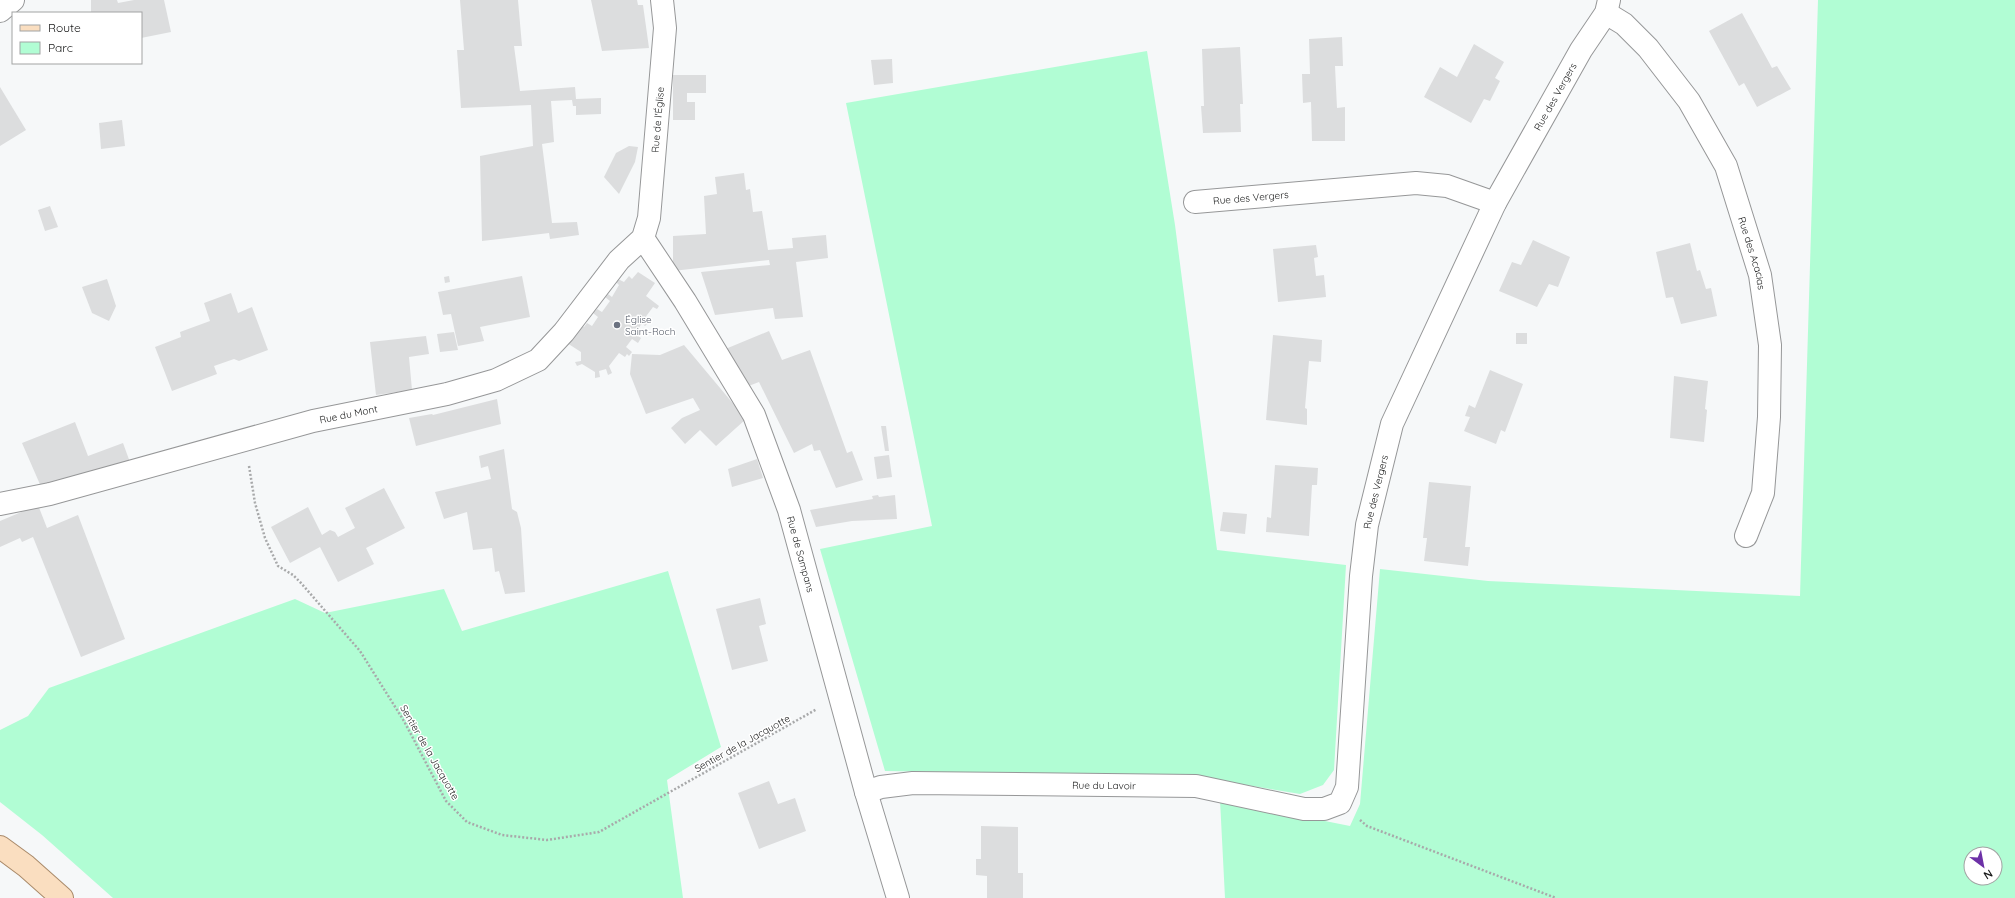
<svg xmlns="http://www.w3.org/2000/svg" width="2015" height="898" font-family="Quicksand,sans-serif">
<style>
.green{fill:#b1fdd4;fill-rule:evenodd}
.building{fill:#dcddde}
.lines{fill:none;stroke-linecap:round;stroke-linejoin:round}
.minor-casing{stroke:#969798;stroke-width:24}
.primary-casing{stroke:#a98a6a;stroke-width:24}
.path{stroke:#a8a9aa;stroke-width:2.5;stroke-dasharray:2 2;stroke-linecap:butt}
.minor{stroke:#fff;stroke-width:22}
.primary{stroke:#fadec0;stroke-width:22}
.worship-dot{fill:#6b7280;stroke:#fff;stroke-width:1.5}
.labels{text-anchor:middle;stroke-width:3;stroke-linejoin:round;paint-order:stroke}
.street-label{font-size:10px;fill:#171818;stroke:#fff}
.worship-label{font-size:10px;fill:#5b616d;stroke:#fff;text-anchor:start}
</style>
<rect width="100%" height="100%" fill="#f6f8f9"/>
<g class="green">
<path d="M1818,0H2015V898H1225L1220,800L1350,826L1360,804L1380,569L1488,581L1800,596ZM1971,854H1995V878H1971Z"/>
<path d="M1147,51L1175,225L1217,550L1346,565L1334,770L1323,785L1300,794L1222,781L1063,774L885,771L820,549L932,526L846,103Z"/>
<path d="M668,571L721,747L667,780L683,898H113L42,835L0,802V730L28,716L49,688L295,599L325,613L444,589L462,631Z"/>
</g>
<g class="building">
<path d="M91,0H117L118,3L134,0H164L171,32L141,38V13H91Z"/>
<path d="M460,0H518L522,46H514L520,91L575,87L576,99L601,98V114L576,115V106H573L572,100L551,101L554,142L542,144L552,223L577,222L579,235L550,239L549,233L482,241L480,156L533,146L531,105L461,108L457,50H464Z"/>
<path d="M591,0H637L638,5H643L649,48L602,51Z"/>
<path d="M1742,13L1772,68L1777,66L1791,89L1757,107L1744,83L1739,86L1709,31Z"/>
<path d="M1342,37L1343,66H1335L1337,108L1345,107V141H1312L1311,102L1303,103L1302,74H1310L1309,39Z"/>
<path d="M1474,44L1504,62L1495,78L1500,81L1490,101L1484,99L1471,123L1424,97L1440,67L1457,77Z"/>
<path d="M1240,47L1243,104H1240L1241,132L1203,133L1201,106H1204L1202,49Z"/>
<path d="M892,59L893,83L874,85L871,60Z"/>
<path d="M673,75H706V93H687V102H695V120H673Z"/>
<path d="M0,87L26,130L0,146Z"/>
<path d="M122,120L125,146L101,149L99,123Z"/>
<path d="M629,146L638,147L635,162L619,194L604,177L616,153Z"/>
<path d="M744,173L746,190L750,189L753,212L762,211L768,250L793,248L792,238L826,235L828,258L796,262L803,317L775,319L773,308L715,315L701,272L770,265L769,260L673,271V236L706,234L704,196L717,194L715,177Z"/>
<path d="M50,206L58,227L45,231L38,210Z"/>
<path d="M1533,240L1570,257L1558,287L1549,284L1537,307L1499,291L1512,262L1521,265Z"/>
<path d="M1690,243L1697,271L1700,270L1706,289L1711,288L1717,316L1681,324L1673,297L1666,298L1656,252Z"/>
<path d="M1316,245L1318,257L1314,258L1316,276L1324,275L1326,297L1278,302L1273,249Z"/>
<path d="M638,272L655,283L646,296L659,306L657,309L653,307L644,319L648,323L645,326L642,323L635,334L641,338L638,343L632,339L626,347L632,352L629,356L627,354L625,357L619,353L609,366L612,373L608,375L606,369L599,371L600,377L595,378V372L582,364L577,366L575,362L581,361V352L567,343L581,325L584,327L587,323L592,326L598,317L593,313L597,309L602,312L610,301L605,297L608,294L612,297L619,285L616,282L618,279L624,282L629,276L632,279Z"/>
<path d="M449,276L450,282L445,283L444,277Z"/>
<path d="M522,276L530,317L480,327L484,341L458,346L451,314L443,315L438,292Z"/>
<path d="M107,279L116,306L109,321L92,313L82,287Z"/>
<path d="M231,293L238,313L252,307L268,350L239,361L234,359L214,366L217,374L172,391L155,347L181,337L180,332L210,321L204,303Z"/>
<path d="M769,331L782,360L810,350L847,453L852,451L863,480L836,488L820,450L814,451L812,444L794,453L759,382L746,387L723,350Z"/>
<path d="M454,332L458,350L440,352L437,334Z"/>
<rect x="1516" y="333" width="11" height="11"/>
<path d="M1273,335L1322,340L1321,362L1309,361L1305,408L1307,409V425L1266,420Z"/>
<path d="M426,336L429,354L409,357L412,390L376,395L370,342Z"/>
<path d="M684,345L746,419L716,446L700,430L685,444L671,428L682,418L700,410L693,398L646,414L630,374L632,354L660,355Z"/>
<path d="M1490,370L1523,384L1505,432L1501,430L1496,444L1464,431L1470,417L1465,416L1469,405L1475,408Z"/>
<path d="M1674,376L1708,381L1705,409L1707,410L1704,442L1670,438Z"/>
<path d="M497,399L501,424L416,446L409,418L432,414L433,415Z"/>
<path d="M75,422L88,456L123,443L131,465L42,489L22,443Z"/>
<path d="M881,426H886L889,451H885Z"/>
<path d="M504,449L512,509L517,512L521,528L525,592L505,594L499,571L495,572L492,548L473,550L467,512L444,519L435,492L491,479L488,466L481,468L479,456Z"/>
<path d="M889,455L892,477L877,479L874,457Z"/>
<path d="M757,459L763,478L732,487L728,469Z"/>
<path d="M1275,465L1318,468L1317,485H1312L1309,536L1266,532L1267,517L1271,518Z"/>
<path d="M1429,482L1471,486L1465,547H1470L1468,566L1424,561L1427,538H1423Z"/>
<path d="M384,488L405,528L366,548L374,564L338,582L320,547L290,563L271,527L308,507L322,535L330,530L335,532L338,537L355,528L345,508Z"/>
<path d="M878,495L879,497L895,495L897,519L852,521L816,527L810,510L873,499L872,496Z"/>
<path d="M38,505L47,528L78,515L125,639L81,657L33,537L22,542L20,538L0,547V521Z"/>
<path d="M1223,512L1247,514L1245,534L1220,531Z"/>
<path d="M760,598L766,624L759,626L768,661L732,670L716,609Z"/>
<path d="M769,781L778,804L795,798L806,831L759,849L738,793Z"/>
<path d="M981,826L1018,827V873H1023V898H987V876L976,875V859H981Z"/>
</g>
<g class="lines">
<g class="minor-casing">
<g id="minor">
<path d="M0,11L13,0"/>
<path id="s1" d="M1606,13L1624,24L1648,48L1689,101L1726,166L1760,275L1770,345L1769,417L1763,493L1746,536"/>
<path id="s2" d="M1195,202L1416,183L1447,186L1495,203"/>
<path id="s3" d="M643,238L685,301L754,415L789,510L866,792L898,898"/>
<path id="s4" d="M0,504L50,494L313,421L447,394L496,380L538,360L564,332L619,260L643,238L649,218L665,28L662,0"/>
<path id="s5" d="M866,792L881,787L913,783L1196,786L1304,809H1324L1340,803L1347,787L1361,576L1367,525L1392,424L1495,203L1581,50L1606,13L1609,0"/>
</g>
</g>
<g class="primary-casing">
<path id="primary" d="M0,847L26,866L62,898"/>
</g>
<g class="path">
<path d="M249,466L255,503L265,538L278,566L293,575L301,583L360,651L404,721L446,801L467,822L502,835L547,840L599,832L817,709"/>
<path d="M1360,820L1367,826L1556,898"/>
</g>
<use href="#minor" class="minor"/>
<use href="#primary" class="primary"/>
</g>
<circle class="worship-dot" cx="617" cy="325" r="4"/>
<g class="labels">
<g class="street-label">
<text dy="4" stroke="none"><textPath href="#s5" startOffset="1229">Rue des Vergers</textPath></text>
<text dy="4" stroke="none"><textPath href="#s4" startOffset="839">Rue de l'Église</textPath></text>
<text dy="4" stroke="none"><textPath href="#s2" startOffset="56">Rue des Vergers</textPath></text>
<text dy="4" stroke="none"><textPath href="#s1" startOffset="288">Rue des Acacias</textPath></text>
<text dy="4" stroke="none"><textPath href="#s4" startOffset="360">Rue du Mont</textPath></text>
<text dy="4" stroke="none"><textPath href="#s5" startOffset="793">Rue des Vergers</textPath></text>
<text dy="4" stroke="none"><textPath href="#s3" startOffset="356">Rue de Sampans</textPath></text>
<text transform="translate(742 743) rotate(-29)" y="4">Sentier de la Jacquotte</text>
<text transform="translate(430 752) rotate(60)" y="4">Sentier de la Jacquotte</text>
<text dy="4" stroke="none"><textPath href="#s5" startOffset="239">Rue du Lavoir</textPath></text>
</g>
<g class="worship-label">
<text x="625" y="323">Église<tspan x="625" dy="12">Saint-Roch</tspan></text>
</g>
</g>
<rect x="12" y="12" width="130" height="52" fill="#ffffff" stroke="#a2a3a3"/>
<rect x="20" y="25" width="20" height="6" fill="#fadec0" stroke="#a2a3a3"/>
<text x="48" y="32" font-size="12" fill="#171818">Route</text>
<rect x="20" y="42" width="20" height="12" fill="#b1fdd4" stroke="#a2a3a3"/>
<text x="48" y="52" font-size="12" fill="#171818">Parc</text>
<g transform="translate(1983 866) rotate(148)"><circle r="19" fill="#ffffff" stroke="#a2a3a3"/>
<path d="M0-3L7 15L0 10L-7 15Z" fill="#6d31a7"/>
<text y="-6" font-size="11" font-weight="bold" text-anchor="middle" fill="#171818">N</text>
</g>
</svg>
